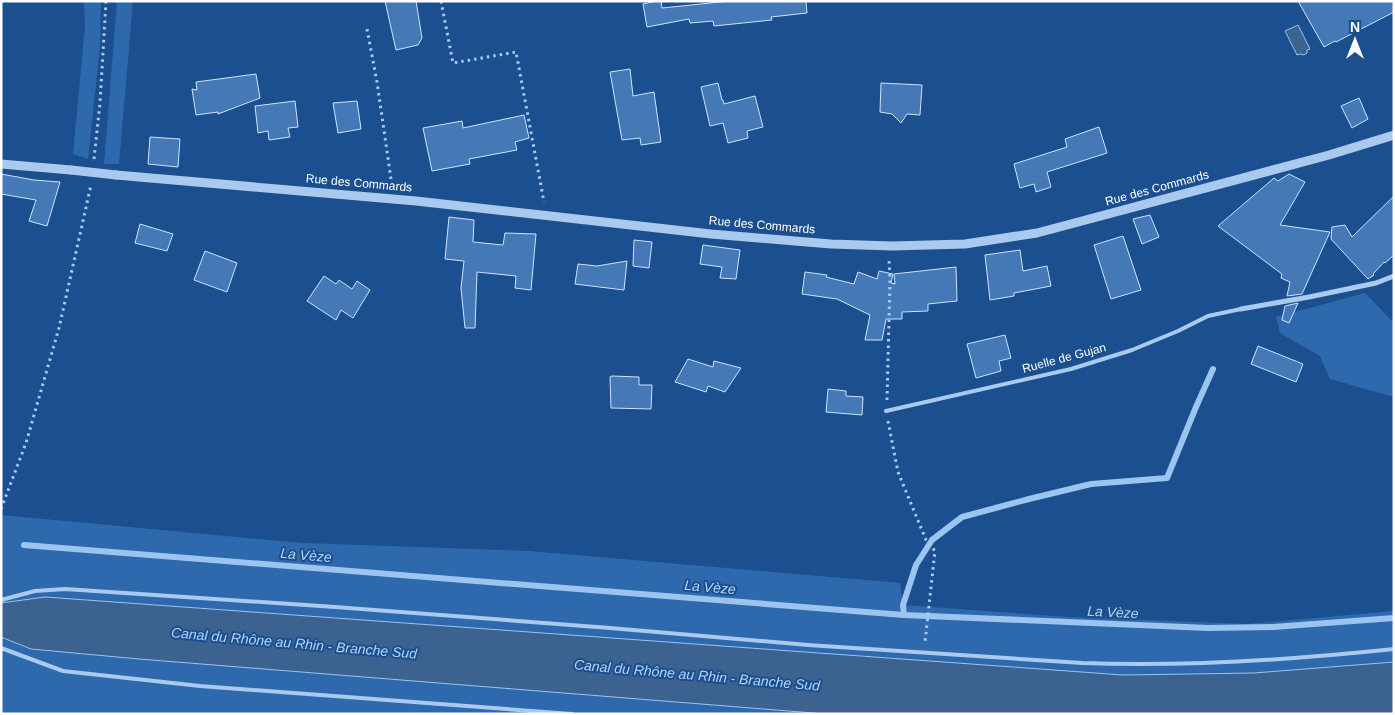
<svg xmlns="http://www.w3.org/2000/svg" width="1395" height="715" font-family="Arial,sans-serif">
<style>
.green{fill:#2e69ad}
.water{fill:#3c6290;stroke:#9cc4f0}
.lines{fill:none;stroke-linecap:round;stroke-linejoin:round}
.stream{stroke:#9cc4f0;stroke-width:6}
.building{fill:#4478b7;stroke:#cfe3fa}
.path{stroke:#a9c9ee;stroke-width:3;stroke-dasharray:2.5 4;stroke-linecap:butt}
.service{stroke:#a9c9ee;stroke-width:4}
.minor{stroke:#a9c9ee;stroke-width:5}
.tertiary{stroke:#a9c9ee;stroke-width:9}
.tertiary-bridge{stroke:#a9c9ee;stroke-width:9}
.labels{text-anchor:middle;stroke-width:4;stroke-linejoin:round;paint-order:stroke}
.street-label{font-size:12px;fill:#fff;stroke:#1b4f8f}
.water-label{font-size:14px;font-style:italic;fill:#b5d3f5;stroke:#1b4f8f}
</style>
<rect width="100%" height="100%" fill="#1b4f8f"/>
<g class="green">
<path d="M84,1H101L100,46L88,159L73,154L85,26Z"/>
<path d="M117,1H133L119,164H104Z"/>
<path d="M1365,293L1394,323V397L1330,379L1320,356L1280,333L1276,317Z"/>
<path d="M1,515L303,543L529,551L900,583L903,605L1069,617L1247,624L1394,611V662L1254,673L1123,675L45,597L1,603Z"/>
<path d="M1,637L31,649L139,659L826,714H1Z"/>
</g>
<g class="water">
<path d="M1298,25L1310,49L1307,50V53L1304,55L1300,54L1297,55L1285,31Z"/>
<path d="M45,597L1123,675L1254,673L1394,662V714H826L139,659L31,649L1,637V603Z"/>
</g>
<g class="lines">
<g class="stream">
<path d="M24,545L904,615L1208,628L1273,627L1394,618"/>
<path d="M904,615L903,605L916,565L932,540L962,517L1029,499L1091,484L1167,478L1196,407L1213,369"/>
</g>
</g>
<g class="building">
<path d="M385,1H416L422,38L418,45L396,50Z"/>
<path d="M656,1H661L662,8L730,1H806L807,13L771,17L772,20L714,26L713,21L690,23L689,19L647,27L643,4Z"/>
<path d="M1298,1H1394V12L1336,42L1335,41L1324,47Z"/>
<path d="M630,69L633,96L654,92L661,142L641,145L640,138L622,140L610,72Z"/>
<path d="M256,74L260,98L218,114V112L196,115L192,89L197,90L196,82Z"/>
<path d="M718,83L722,100H723L724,104L755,96L763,127L747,131L748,138L728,143L723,123L710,126L701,87Z"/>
<path d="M881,83L922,85L920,115L907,114L901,123L892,114L880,112Z"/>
<path d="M1359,98L1368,119L1352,128L1341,106Z"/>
<path d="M295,101L298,127L288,128L290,137L269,140L268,131L258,133L255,106Z"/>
<path d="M357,101L361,129L338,133L333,103Z"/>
<path d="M524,115L529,138L515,142L517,150L469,159L470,164L432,171L423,128L462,121L463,128Z"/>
<path d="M1099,127L1107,153L1047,172L1051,187L1036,192L1034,184L1020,188L1014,164L1067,147L1065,139Z"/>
<path d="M150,137L180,139L178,167L148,164Z"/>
<path d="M1,174L34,180L60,182L47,226L29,221L36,200L1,194Z"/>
<path d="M1289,174L1305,182L1280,225L1330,232L1302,294L1287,296L1290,282L1281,278L1282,274L1218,226L1274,178L1278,181Z"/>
<path d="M1394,196V255L1385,263L1384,262L1373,274L1374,275L1368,279L1331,239L1332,227L1345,225L1352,237Z"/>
<path d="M1150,215L1159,237L1142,244L1133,219Z"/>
<path d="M449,217L474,220L473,242L503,245L505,233L536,234L531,290L515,288L516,276L477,272L475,328H465L461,288L464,261L445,259Z"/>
<path d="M140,224L173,234L167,251L135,243Z"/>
<path d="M1123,236L1141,290L1111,299L1094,245Z"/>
<path d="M634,240L652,242L649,268L633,266Z"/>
<path d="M703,245L740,250L736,279L720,278L722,267L700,264Z"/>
<path d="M1020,250L1023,271L1047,266L1051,286L1014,293V296L990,300L985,255Z"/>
<path d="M205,251L237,263L227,292L194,280Z"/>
<path d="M627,261L624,290L575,284L578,264L597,266Z"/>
<path d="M956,267L957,301L928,304V311L902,312V319H886L882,340H865L870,315L837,299L802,294L805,272L827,275L826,277L854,284L858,272L877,279L879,271L893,274L891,283L895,284L894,274Z"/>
<path d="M324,276L336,284L339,280L352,289L357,281L370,290L353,318L341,310L336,320L307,301Z"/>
<path d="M1298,303L1289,323L1282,320L1285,306Z"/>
<path d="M1005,335L1011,358L999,361L1001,371L976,378L967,344Z"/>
<path d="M1258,346L1303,364L1296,382L1251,364Z"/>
<path d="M688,359L713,367L714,361L741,368L725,392L708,386L706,392L675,382Z"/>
<path d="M612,376L639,377V385H652L651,409L611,408L610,377Z"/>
<path d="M828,389L846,391V396L863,397L862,415L826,412Z"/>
</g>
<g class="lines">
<g class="path">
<path d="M441,1L453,63L516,52L544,202"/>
<path d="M367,29L377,82L392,186"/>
<path d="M94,159L100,103L106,1"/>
<path d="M887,400L890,280L889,259"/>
<path d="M888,421L898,472L926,540L935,551L925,642"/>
<path d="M1,509L26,443L59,328L91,185"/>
</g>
<g class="service">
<path d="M886,411L1071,369L1132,350L1178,331L1208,316L1241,309"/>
<path d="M1,600L35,591L65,589L335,607L610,628L808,645L1082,663C1186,667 1290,660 1394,649"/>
<path d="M1,648L63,671L200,686L572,714"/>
</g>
<path class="minor" d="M1241,309L1309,297L1376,283L1394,276"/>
<g class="tertiary">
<path d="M1,164L71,170"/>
<path d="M116,175L416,201L711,234L831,244L892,246L965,244L1037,233L1329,155L1394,135"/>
</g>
<path class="tertiary-bridge" d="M71,170L116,175"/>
</g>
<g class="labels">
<g class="street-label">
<text transform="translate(359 183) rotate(5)" y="4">Rue des Commards</text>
<text transform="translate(1157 188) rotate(-15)" y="4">Rue des Commards</text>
<text transform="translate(762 225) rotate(5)" y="4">Rue des Commards</text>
<text transform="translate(1064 358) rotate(-15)" y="4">Ruelle de Gujan</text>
</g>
<g class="water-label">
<text transform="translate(306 555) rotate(5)" y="5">La Vèze</text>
<text transform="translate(710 587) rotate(5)" y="5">La Vèze</text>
<text transform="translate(1113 612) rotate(3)" y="5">La Vèze</text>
<text transform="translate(294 643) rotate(5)" y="5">Canal du Rhône au Rhin - Branche Sud</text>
<text transform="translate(697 675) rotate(5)" y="5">Canal du Rhône au Rhin - Branche Sud</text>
</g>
</g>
<rect width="1395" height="715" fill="none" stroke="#ffffff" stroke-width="5"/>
<g transform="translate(1355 40)" stroke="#1b4f8f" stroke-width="4" paint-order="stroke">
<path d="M0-4L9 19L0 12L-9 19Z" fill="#ffffff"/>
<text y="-8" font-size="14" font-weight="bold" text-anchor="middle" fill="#ffffff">N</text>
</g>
</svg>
